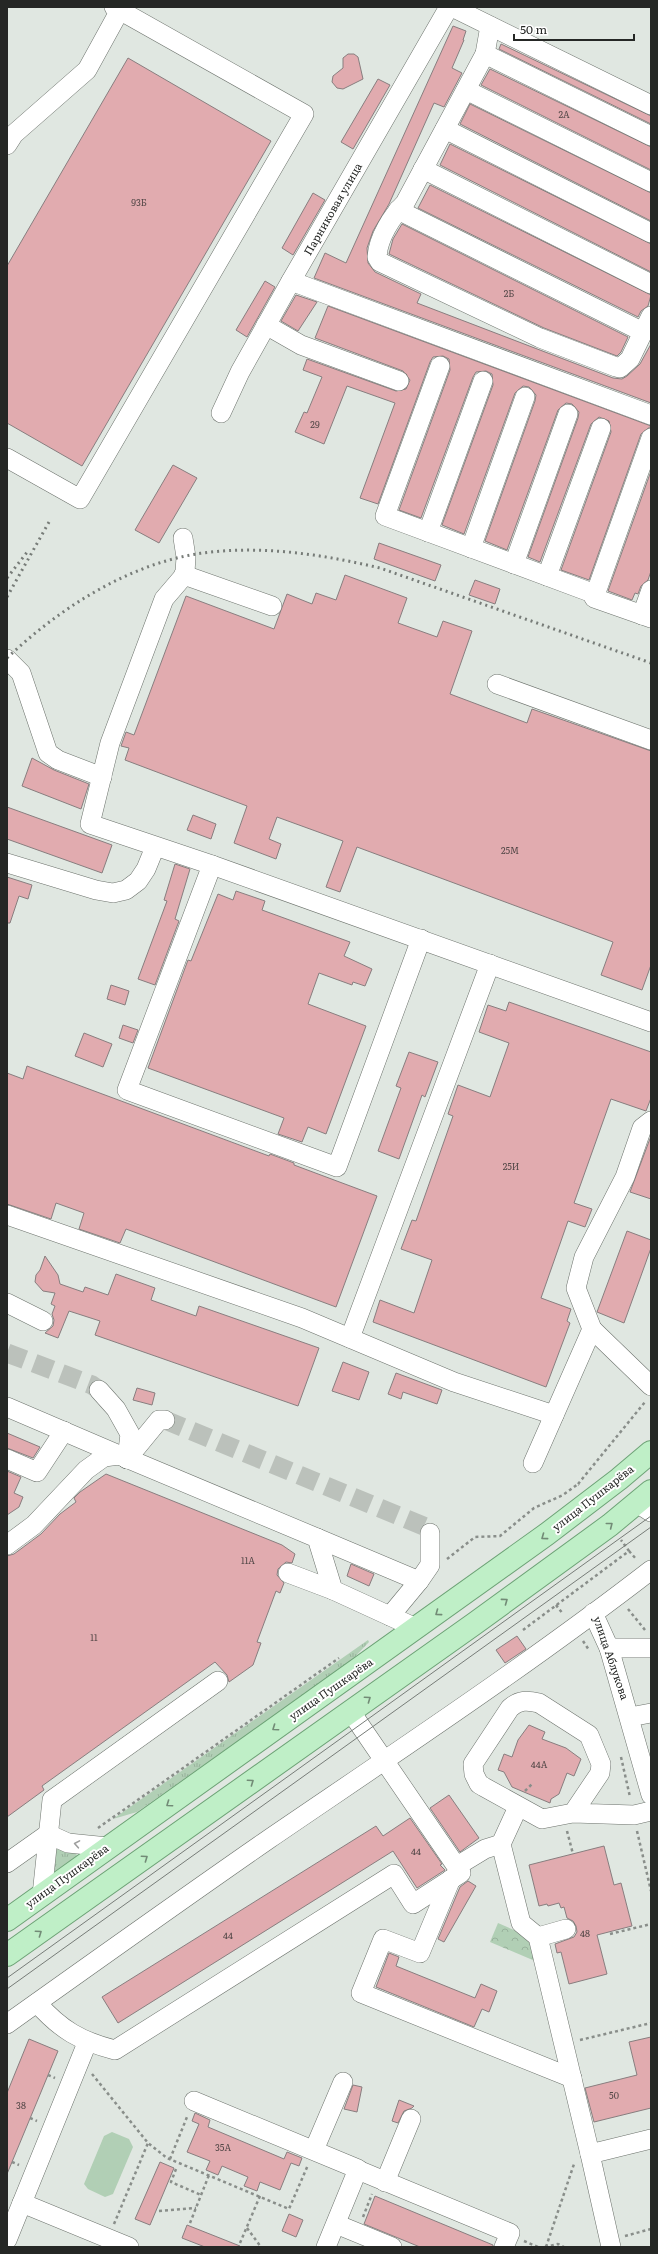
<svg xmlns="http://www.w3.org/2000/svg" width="658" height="2254" font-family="Literata,serif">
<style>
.grass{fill:url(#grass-tufts)}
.park{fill:url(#park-crowns)}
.garden{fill:#b1cfb5}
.building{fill:#e1abaf;stroke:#887e7f}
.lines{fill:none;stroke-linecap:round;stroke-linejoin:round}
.minor-tunnel{stroke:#bbc1bb;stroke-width:19;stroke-dasharray:19 10;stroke-linecap:butt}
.minor-casing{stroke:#6d736d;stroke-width:20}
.major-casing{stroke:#6da276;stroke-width:24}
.path{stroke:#898e8a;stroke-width:2.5;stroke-dasharray:3 3;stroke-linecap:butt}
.minor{stroke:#fff;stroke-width:19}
.major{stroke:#bfefc7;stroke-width:22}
.tram{stroke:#777c78;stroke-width:1}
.rail{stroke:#777c78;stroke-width:3;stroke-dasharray:2 4;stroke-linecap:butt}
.oneway{stroke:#728b76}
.oneway2{stroke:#9d9e9d}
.labels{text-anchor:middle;stroke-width:4;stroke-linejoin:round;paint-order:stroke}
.number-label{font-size:9px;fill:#544848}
.street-label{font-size:11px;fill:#252725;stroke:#fff}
</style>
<defs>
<pattern id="grass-tufts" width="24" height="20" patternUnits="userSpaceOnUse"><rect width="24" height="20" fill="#b1cfb5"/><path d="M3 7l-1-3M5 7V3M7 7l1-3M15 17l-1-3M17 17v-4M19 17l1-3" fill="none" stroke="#98b29c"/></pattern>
<pattern id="park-crowns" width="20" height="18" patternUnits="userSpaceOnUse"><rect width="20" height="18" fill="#b1cfb5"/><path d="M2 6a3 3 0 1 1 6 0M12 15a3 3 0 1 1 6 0" fill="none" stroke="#98b29c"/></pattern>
</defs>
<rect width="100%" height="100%" fill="#e0e7e1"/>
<g class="grass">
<path d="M368,1640L369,1642L349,1663L137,1812L113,1819Z"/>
<path d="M56,1848H74L77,1856L55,1871L54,1868Z"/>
</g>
<path class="park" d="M498,1923L530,1937L535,1961L490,1942Z"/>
<path class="garden" d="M112,2132L129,2139L133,2147L113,2194L105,2197L88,2189L84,2184L104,2136Z"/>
<g class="building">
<path d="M453,26L466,31L463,40H464L452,68L462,73L444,107L434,103L389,204L373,231L367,248L368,263L375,272L421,294L417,303L613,378L622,379L627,376L640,364L651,344V403L314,278L325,253L346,263Z"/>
<path d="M501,44L651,116V124L499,49Z"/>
<path d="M348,54H354L358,57L363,79L343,89L337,88L332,82L333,76L343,68V58Z"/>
<path d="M128,58L271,141L82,466L7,423V266Z"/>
<path d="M490,69L651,147V170L481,85Z"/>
<path d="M378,79L390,85L353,149L341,142Z"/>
<path d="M470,104L651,193V221L460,124Z"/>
<path d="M450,144L651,244V272L440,165Z"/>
<path d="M430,185L651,295L648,306L641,311L638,317L418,208Z"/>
<path d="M313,193L325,200L293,255L282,248Z"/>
<path d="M402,224L628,337L621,352L617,356L544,328L389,254L393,239Z"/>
<path d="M265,281L275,287L247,337L236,330Z"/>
<path d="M296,295L317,302L298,331L281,321Z"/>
<path d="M328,306L651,426L641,434L589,580L561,570L611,432L609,421L599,417L591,424L540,562L528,557L578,418L579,412L572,404L566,403L558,410L507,550L485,541L535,401L536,395L529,387L523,386L515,393L464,534L442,525L493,385L492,374L486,371L476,372L473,377L421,518L399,510L450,370L449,359L443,356L433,357L430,362L378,504L360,498L395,403L347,386L324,444L295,432L304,412L307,413L322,377L303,370L307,359L396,391L406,389L410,380L403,371L315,338Z"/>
<path d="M173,465L197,478L159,543L135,530Z"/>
<path d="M651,471V571L648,580L641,586L638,594L635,593L632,600L608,591Z"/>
<path d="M379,543L441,565L435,581L374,559Z"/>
<path d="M345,575L407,598L398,623L437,637L443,621L472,631L450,694L527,723L532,709L651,751V965L642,990L601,975L613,942L357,847L340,892L326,887L343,841L277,817L269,839L281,844L276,859L234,843L247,806L125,760L129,748L121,746L126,732L134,735L186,596L274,629L287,594L312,604L316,593L336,600Z"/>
<path d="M475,580L500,589L495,604L469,595Z"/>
<path d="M32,758L54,770L89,784L81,809L22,786Z"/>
<path d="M7,807L112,845L102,873L7,839Z"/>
<path d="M193,815L216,824L211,839L187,830Z"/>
<path d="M175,864L190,869L175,919L179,921L155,985L138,979L167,901L164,900Z"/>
<path d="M7,877L32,885L28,899L19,896L10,923H7Z"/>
<path d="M236,891L265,901L262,910L350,942L344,956L372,969L365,986L353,982L352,985L319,973L308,1004L366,1026L326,1134L308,1127L302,1142L278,1134L284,1118L148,1068L188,960L191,961L218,894L233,900Z"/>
<path d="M111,985L129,991L125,1005L107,999Z"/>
<path d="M509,1002L651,1052V1098L646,1111L611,1099L574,1203L592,1209L585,1227L568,1221L541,1298L571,1309L567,1321L570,1323L546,1387L373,1322L380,1300L414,1313L432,1260L401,1249L412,1220L416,1221L453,1116L448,1114L458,1085L490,1097L509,1043L479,1032L488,1005L506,1011Z"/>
<path d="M123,1025L138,1030L133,1043L119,1038Z"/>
<path d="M84,1033L112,1044L103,1067L75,1056Z"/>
<path d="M409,1052L438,1062L425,1097L422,1095L399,1159L378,1151L401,1088L396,1086Z"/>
<path d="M27,1066L269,1156L270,1154L294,1163V1165L377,1196L336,1307L126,1229L120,1243L79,1229L84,1213L56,1203L51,1219L7,1204V1073L23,1079Z"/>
<path d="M651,1136V1199L630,1192Z"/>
<path d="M627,1231L651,1240V1248L624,1323L597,1312Z"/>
<path d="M45,1256L58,1275L60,1284L83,1292L85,1287L108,1295L116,1274L155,1288L151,1300L196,1316L199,1306L319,1348L298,1406L95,1335L100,1321L69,1311L58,1338L45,1333L53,1326L54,1320L52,1314L55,1306L51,1304L55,1293L43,1291L35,1282L36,1275L40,1270Z"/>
<path d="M343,1362L369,1372L359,1400L332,1391Z"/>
<path d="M396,1373L442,1390L437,1404L403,1392L401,1399L388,1394Z"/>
<path d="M137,1388L155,1393L152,1405L133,1400Z"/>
<path d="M7,1433L40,1447L33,1458L7,1448Z"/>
<path d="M7,1471L21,1477L14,1493L23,1497L19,1507L7,1515Z"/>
<path d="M106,1474L282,1545L295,1554L292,1563L286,1562L278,1569L277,1575L284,1583L280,1593L276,1591L257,1642L261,1643L253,1665L229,1682L227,1675L215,1662L42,1786L44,1790L7,1817V1556L14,1554L41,1534L60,1514L76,1502L74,1498L80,1492Z"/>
<path d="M351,1564L374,1574L369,1586L347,1576Z"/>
<path d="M517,1636L526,1649L505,1663L496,1650Z"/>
<path d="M529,1725L545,1732L542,1739L566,1748L581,1759L574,1776L567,1773L559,1794L551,1799L550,1803L512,1787L504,1772L498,1770L504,1754L512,1757L518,1740Z"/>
<path d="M449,1795L479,1838L460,1852L430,1808Z"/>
<path d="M410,1818L442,1864L440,1865L445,1870L417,1888L393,1851L118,2023L102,1997L376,1826L383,1836Z"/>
<path d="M604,1846L614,1885L621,1883L632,1926L597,1935L607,1974L569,1984L561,1952L557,1953L555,1944L574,1937L577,1932L576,1926L573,1921L567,1918L564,1907L561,1908L559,1903L548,1906L547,1904L539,1906L529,1865Z"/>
<path d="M468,1881L476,1886L444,1942L438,1939L460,1887Z"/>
<path d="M389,1953L399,1957L396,1966L475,1998L481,1984L497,1991L489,2012L482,2009L474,2027L376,1987Z"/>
<path d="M651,2037V2108L594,2122L585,2088L637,2075L629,2042Z"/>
<path d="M29,2039L58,2051L7,2174V2093Z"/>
<path d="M353,2085L362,2087L357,2112L344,2109Z"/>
<path d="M399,2100L414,2106L412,2108L404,2111L398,2123L392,2121Z"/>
<path d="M195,2113L210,2120L208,2127L284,2159L287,2152L302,2158L299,2166L291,2163L280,2190L260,2182L257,2191L244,2186L248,2177L222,2166L218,2175L206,2170L210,2161L187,2152L199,2124L192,2121Z"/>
<path d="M160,2162L174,2168L150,2225L135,2219Z"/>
<path d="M375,2196L493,2245V2247H420L364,2224Z"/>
<path d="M289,2214L303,2220L296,2237L282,2231Z"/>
<path d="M187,2225L240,2246V2247H205L182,2238Z"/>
</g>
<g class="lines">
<g class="minor-tunnel">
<path d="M7,1353L92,1385L99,1390"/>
<path d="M165,1420L426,1527L430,1533"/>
</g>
<g class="minor-casing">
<g id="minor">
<path d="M452,7L651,105"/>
<path d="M490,26L485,54L405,203C392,216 378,238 377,257L380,262L540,338L616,367L620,368L630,359L651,316"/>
<path d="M485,54L651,136"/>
<path d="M466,90L651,182"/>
<path d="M445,129L651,233"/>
<path d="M7,145L14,134L87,70L120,10"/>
<path d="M423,169L651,284"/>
<path d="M398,210L643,332"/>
<path d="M291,281L651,415"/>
<path d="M266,325L301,345L399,381"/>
<path d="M440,366L385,516L595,594"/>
<path d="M221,413L240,372L291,281L449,7"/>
<path d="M651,438L594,598L651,618"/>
<path d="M7,458L80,499L304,114L114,7"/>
<path d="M428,532L483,381"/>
<path d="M183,538L186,557L185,572L182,578L164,599L110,743L90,824L212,865L651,1022"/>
<path d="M471,548L525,397"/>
<path d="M514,564L568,414"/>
<path d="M184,575L272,606"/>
<path d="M547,576L601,428"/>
<path d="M642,615L651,590"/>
<path d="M7,659L21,673L48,753L58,760L102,777"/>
<path d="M497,684L651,740"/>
<path d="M7,863L96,890L113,893L126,890L138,881L146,869L155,847"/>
<path d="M212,865L127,1090L337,1167L421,939"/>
<path d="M7,1215L302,1318L454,1382L554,1415"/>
<path d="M7,1303L43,1321"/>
<path d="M592,1329L651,1386"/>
<path d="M350,1338L490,964"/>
<path d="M99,1390L116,1409L130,1434L127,1459"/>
<path d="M7,1407L119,1455"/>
<path d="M7,1459L37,1472L64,1431"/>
<path d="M127,1459L159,1420H165"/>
<path d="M533,1463L592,1329L576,1288L584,1257L625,1177L642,1128L651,1121"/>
<path d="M637,1503L651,1512"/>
<path d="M317,1538L419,1581"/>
<path d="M7,1545L34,1525L86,1470L104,1457L119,1455L317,1538L333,1590L416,1628"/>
<path d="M288,1573L333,1590"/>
<path d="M593,1613L609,1648L651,1795"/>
<path d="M390,1616L419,1581L430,1565V1533"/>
<path d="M609,1648H651"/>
<path d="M630,1717L651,1713"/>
<path d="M518,1807L501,1844L521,1923L538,1937L590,2154L651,2139"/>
<path d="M573,1813L600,1773L601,1764L589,1735L539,1703C527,1700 519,1700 510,1708L473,1764L474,1774L479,1784L484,1787L542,1819L573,1813L634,1815L651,1811"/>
<path d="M48,1834L68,1843L108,1847"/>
<path d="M7,1863L48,1834"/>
<path d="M457,1866L485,1849L501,1844"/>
<path d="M451,1879L420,1953L383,1939L361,1993L572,2078"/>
<path d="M42,1895L52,1800L218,1681"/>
<path d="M538,1937L566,1929"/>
<path d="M37,2003C61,2030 80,2041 115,2050L394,1874L413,1904L461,1873L351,1712"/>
<path d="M7,2024C94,1962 181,1900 269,1839C398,1751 528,1665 651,1570"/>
<path d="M194,2101L358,2169L326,2247"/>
<path d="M314,2150L343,2082"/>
<path d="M590,2154L611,2247"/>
<path d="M358,2170L510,2233L504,2247"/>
<path d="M385,2182L411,2119"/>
<path d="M22,2203L87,2043"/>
<path d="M336,2224L392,2247"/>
<path d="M7,2240L22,2203L129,2247"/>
</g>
</g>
<g class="major-casing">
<g id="major">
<path d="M7,1920L547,1534L619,1479L651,1452"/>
<path d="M7,1955L474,1624L610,1525L651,1491"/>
</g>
</g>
<g class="path">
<path d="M578,1484L645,1402"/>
<path d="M629,1551L637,1560"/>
<path d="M447,1559L475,1537L500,1536L534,1508L563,1495L578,1484L579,1485"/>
<path d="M556,1605L563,1614"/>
<path d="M628,1609L645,1630"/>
<path d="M523,1630L629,1551L621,1540"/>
<path d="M583,1641L589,1650"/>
<path d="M621,1757L630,1797"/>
<path d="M525,1791L532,1784"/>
<path d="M98,1828L339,1658"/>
<path d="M567,1831L573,1854"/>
<path d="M637,1831L651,1891"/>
<path d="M610,1934L651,1924"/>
<path d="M580,2040L651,2023"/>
<path d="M92,2074L148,2143L167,2158L289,2209L308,2165"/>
<path d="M48,2075L55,2078"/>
<path d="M30,2118L37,2121"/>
<path d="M170,2159L187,2117"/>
<path d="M12,2162L19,2165"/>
<path d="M176,2169L171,2182L201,2195"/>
<path d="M159,2211L196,2208"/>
<path d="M363,2217L372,2194"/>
<path d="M190,2223L209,2175"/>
<path d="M114,2224L148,2143"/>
<path d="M247,2228L261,2247"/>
<path d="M625,2236L651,2229"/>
<path d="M524,2241L538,2247"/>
<path d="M240,2243L260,2196"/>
<path d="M545,2247L558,2244L564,2247"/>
<path d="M546,2247L574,2164"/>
</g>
<use href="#minor" class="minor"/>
<use href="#major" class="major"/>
<g class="tram">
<path d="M7,1978L651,1516"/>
<path d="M7,1989L651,1527"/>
</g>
<g class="rail">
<path d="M7,578L28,551"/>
<path d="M7,597L49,522"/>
<path d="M7,658C62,606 134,560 211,552C268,546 325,555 380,568L651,663"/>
</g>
</g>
<defs><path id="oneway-chevron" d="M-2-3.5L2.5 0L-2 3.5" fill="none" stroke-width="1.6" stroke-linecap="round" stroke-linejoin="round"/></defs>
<g class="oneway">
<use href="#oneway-chevron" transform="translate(610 1525) rotate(-38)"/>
<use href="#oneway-chevron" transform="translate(544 1537) rotate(144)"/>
<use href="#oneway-chevron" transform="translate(505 1601) rotate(-36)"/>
<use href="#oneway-chevron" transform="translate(438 1613) rotate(144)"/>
<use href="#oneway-chevron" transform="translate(368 1699) rotate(-35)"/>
<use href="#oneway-chevron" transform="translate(275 1728) rotate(145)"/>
<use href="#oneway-chevron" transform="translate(251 1782) rotate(-35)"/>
<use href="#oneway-chevron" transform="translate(169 1804) rotate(145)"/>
<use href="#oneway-chevron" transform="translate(145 1858) rotate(-35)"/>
<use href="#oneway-chevron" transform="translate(39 1933) rotate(-35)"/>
</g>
<use class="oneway2" href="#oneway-chevron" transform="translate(77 1844) rotate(-170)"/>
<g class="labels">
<g class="number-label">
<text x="564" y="118">2А</text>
<text x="139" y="206">93Б</text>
<text x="509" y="297">2Б</text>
<text x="315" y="428">29</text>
<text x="510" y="854">25М</text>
<text x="511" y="1170">25И</text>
<text x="248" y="1564">11А</text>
<text x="94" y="1641">11</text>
<text x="539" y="1768">44А</text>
<text x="416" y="1855">44</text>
<text x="585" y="1937">48</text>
<text x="228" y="1939">44</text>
<text x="614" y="2099">50</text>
<text x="21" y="2109">38</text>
<text x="223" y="2151">35А</text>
</g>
<g class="street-label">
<text transform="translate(333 209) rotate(-60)" y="4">Парниковая улица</text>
<text transform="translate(593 1498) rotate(-38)" y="4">улица Пушкарёва</text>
<text transform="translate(611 1658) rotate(71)" y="4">улица Аблукова</text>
<text transform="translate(331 1689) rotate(-35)" y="4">улица Пушкарёва</text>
<text transform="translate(67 1876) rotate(-36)" y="4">улица Пушкарёва</text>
</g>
</g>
<rect width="658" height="2254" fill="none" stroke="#252725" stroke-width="16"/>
<path d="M514 34v6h120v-6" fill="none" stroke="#252725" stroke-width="2"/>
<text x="520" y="34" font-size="12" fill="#252725" stroke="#ffffff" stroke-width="3" paint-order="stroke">50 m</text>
</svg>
